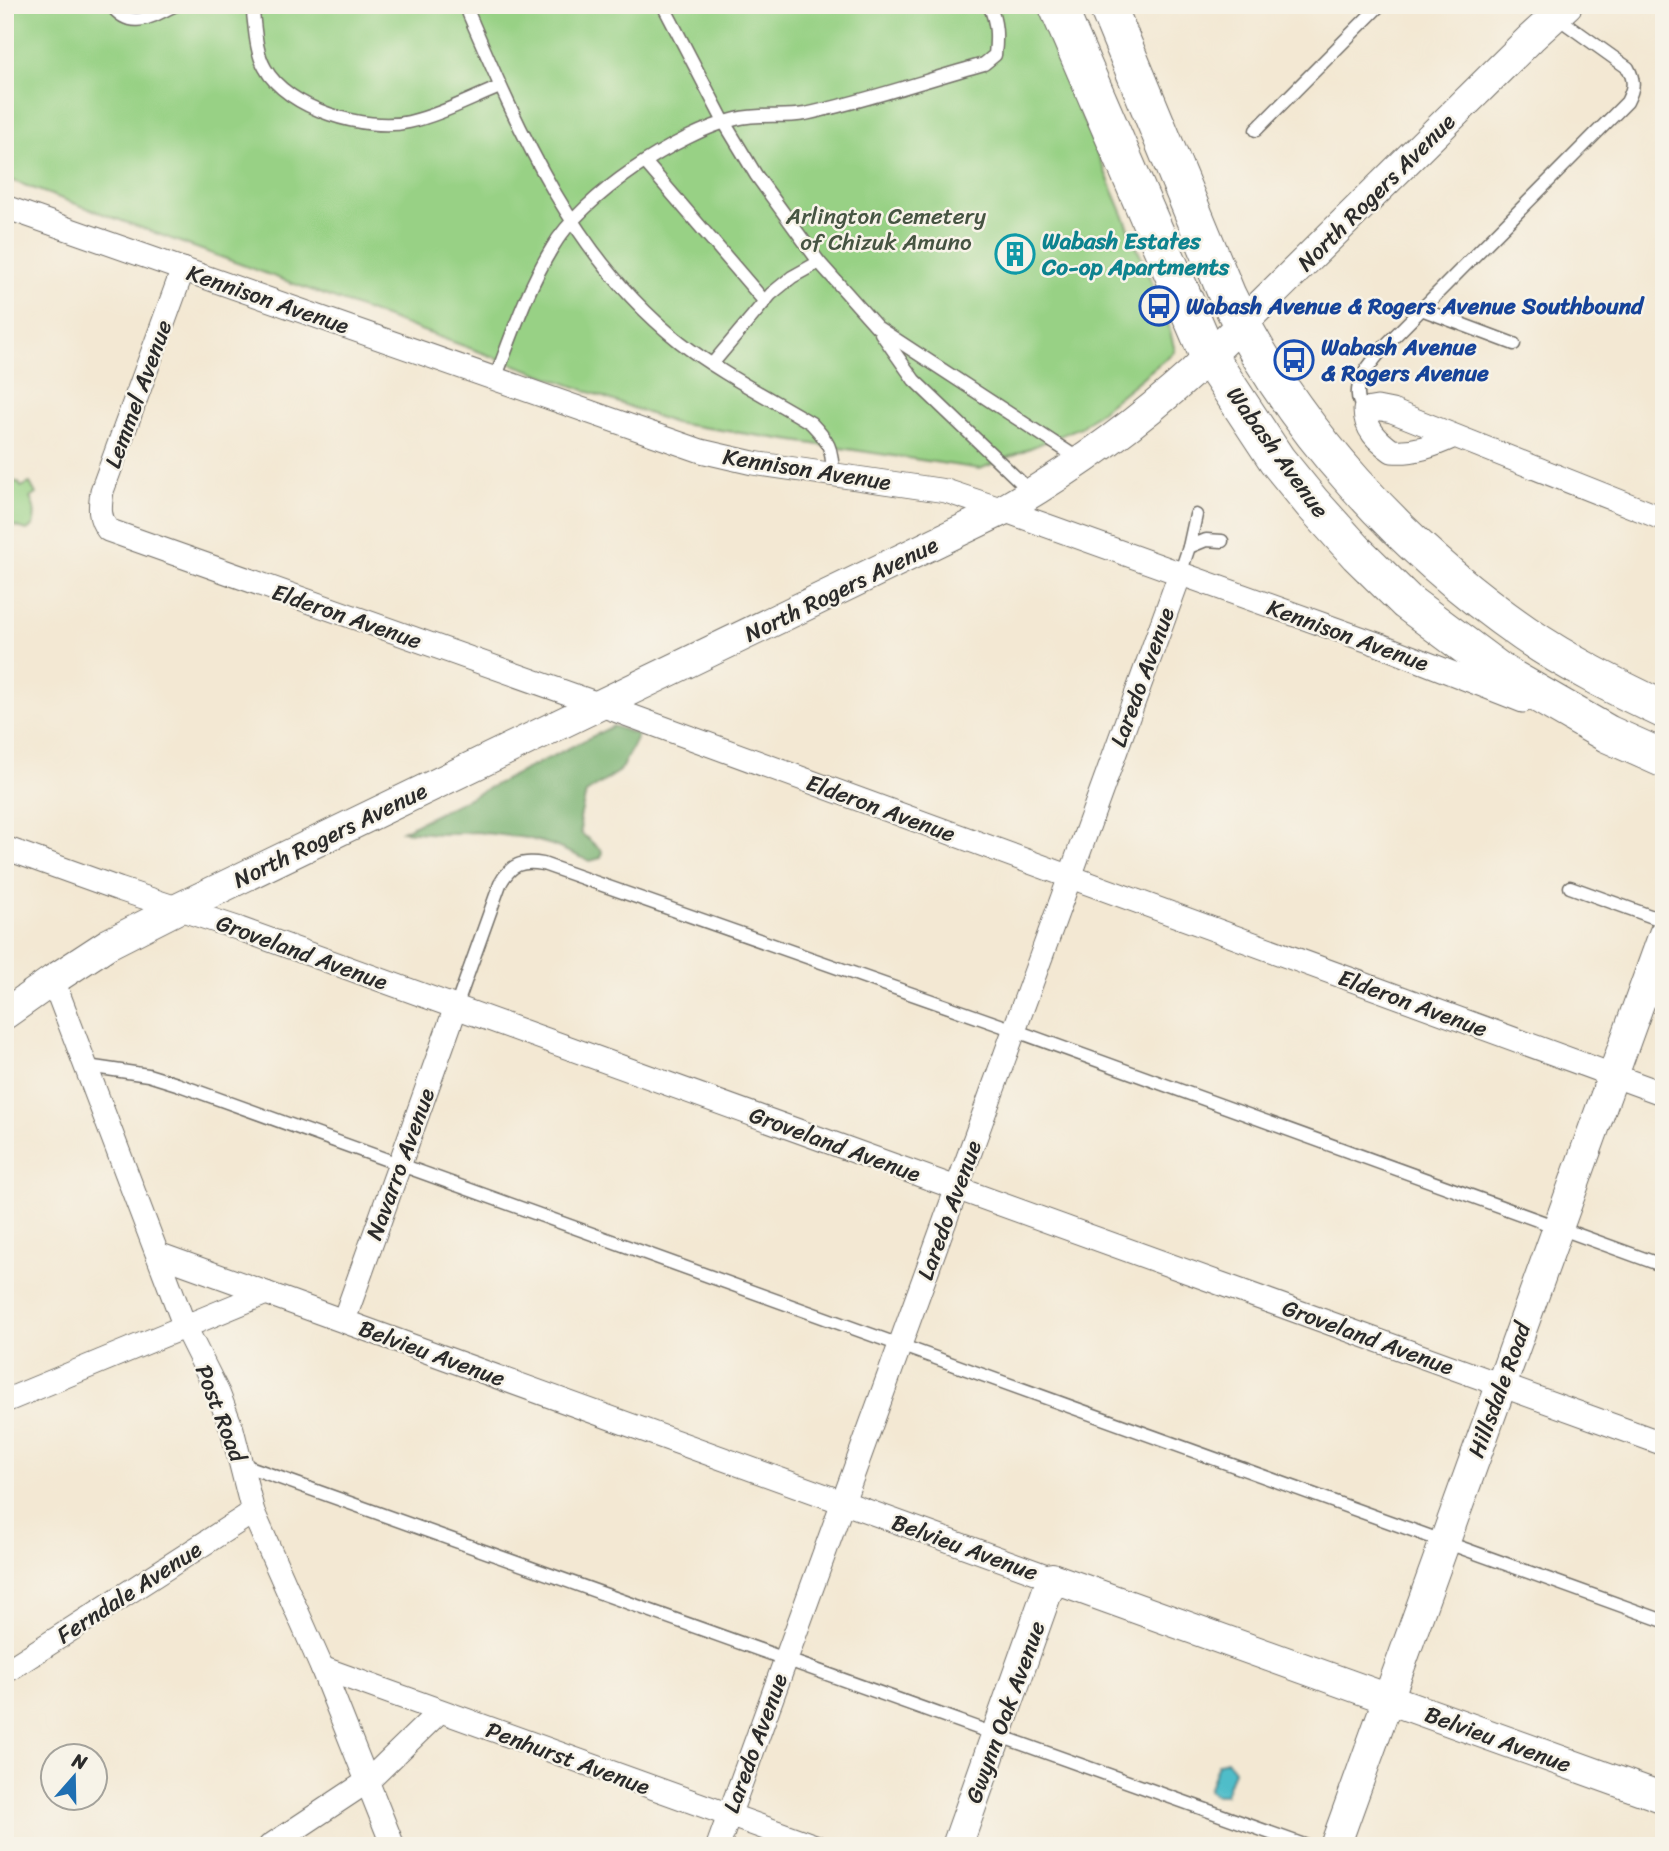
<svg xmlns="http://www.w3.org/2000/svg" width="1669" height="1851" font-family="Sriracha,sans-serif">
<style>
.green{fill:#98d185;stroke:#627e58;stroke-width:2}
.forest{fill:#7ab372;stroke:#526f4e;stroke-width:2}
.water{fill:#50bdc9;stroke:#3e747a;stroke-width:2}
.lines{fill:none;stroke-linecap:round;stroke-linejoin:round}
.service-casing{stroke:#716d66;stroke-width:15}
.minor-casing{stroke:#716d66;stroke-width:25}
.tertiary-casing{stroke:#716d66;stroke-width:32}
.primary-casing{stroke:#716d66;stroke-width:39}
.service{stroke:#fff;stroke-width:12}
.minor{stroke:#fff;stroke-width:23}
.tertiary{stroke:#fff;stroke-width:30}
.primary{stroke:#fff;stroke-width:37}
.labels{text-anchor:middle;stroke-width:5;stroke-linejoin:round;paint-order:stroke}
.street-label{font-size:23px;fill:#2b2b2b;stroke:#f7f3e8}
.park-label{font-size:23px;fill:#465442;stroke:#f7f3e8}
.culture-label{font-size:23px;font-weight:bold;fill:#0d838f;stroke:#f7f3e8;text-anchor:start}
.transit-label{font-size:23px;font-weight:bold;fill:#164399;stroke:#f7f3e8;text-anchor:start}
</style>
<rect width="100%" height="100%" fill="#f7f3e8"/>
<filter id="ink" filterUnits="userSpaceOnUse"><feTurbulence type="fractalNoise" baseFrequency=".0143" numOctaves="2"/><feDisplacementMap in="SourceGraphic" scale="14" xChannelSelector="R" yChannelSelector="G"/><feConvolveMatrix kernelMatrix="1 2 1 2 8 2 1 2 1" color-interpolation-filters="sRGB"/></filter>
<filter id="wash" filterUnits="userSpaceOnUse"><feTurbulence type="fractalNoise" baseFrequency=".00686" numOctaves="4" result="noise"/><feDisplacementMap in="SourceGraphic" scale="28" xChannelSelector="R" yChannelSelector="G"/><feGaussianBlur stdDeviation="1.57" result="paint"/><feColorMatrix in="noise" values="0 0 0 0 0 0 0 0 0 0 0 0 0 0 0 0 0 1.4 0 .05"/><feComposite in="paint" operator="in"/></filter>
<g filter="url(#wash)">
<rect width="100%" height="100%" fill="#f3e8d3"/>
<g class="green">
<path d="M5,5H1035L1167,319L1175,351L1081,427L980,469L674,423L5,178Z"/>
<path d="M11,480L19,483L21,487L30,483L36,494L30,498C35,508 36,514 33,526L27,530L5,523V485Z"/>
</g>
<path class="forest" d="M613,726L638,735L620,771L586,793L580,818L581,833L602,851L601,858L590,861L552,845L527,838L476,832L441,834L402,831Z"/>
<path class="water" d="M1226,1760L1234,1770L1225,1795H1215L1208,1790L1218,1764Z"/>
</g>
<g filter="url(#ink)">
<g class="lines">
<g class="service-casing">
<g id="service">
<path d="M111,5C131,32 151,16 176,5"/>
<path d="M252,5C255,25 255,51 265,68C287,109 366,132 409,122C440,115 470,99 500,87"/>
<path d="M465,5C518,128 572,257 680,342C720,373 768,397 811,423C829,442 832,447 833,474"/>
<path d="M663,5L724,122L756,175L819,262L877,327L1079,459"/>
<path d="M1256,130L1380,5"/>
<path d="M645,162L765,302"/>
<path d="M1421,309L1514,344"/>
<path d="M881,333L914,380L1031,492"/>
<path d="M713,363L771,294L792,277L819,262"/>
<path d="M495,379C512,335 527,289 552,248C582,196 678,133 736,119C758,113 782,118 805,114C863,102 926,80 984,64L995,55C997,37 997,22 989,5"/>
<path d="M1365,410C1345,389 1372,362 1386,345L1627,102C1634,88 1635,81 1628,68L1540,5"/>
<path d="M1189,547L1196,515"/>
<path d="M1180,574L1189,547L1206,540L1222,541"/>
<path d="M1570,887L1664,921"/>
<path d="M456,1007L500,884C511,864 522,860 543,864L1000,1025L1664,1266"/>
<path d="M87,1066L148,1075L177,1084L1664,1621"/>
<path d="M241,1464L1307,1846"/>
</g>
</g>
<g class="minor-casing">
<g id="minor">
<path d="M5,207L701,451L753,463L946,491L1003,510L1380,645L1523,701"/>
<path d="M183,269L102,491C100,507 98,517 108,530L601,705L1664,1094"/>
<path d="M1452,437C1432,446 1414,453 1392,451C1378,441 1365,429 1365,410L1377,408L1392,411L1664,519"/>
<path d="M5,848L119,889L240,929L1664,1444"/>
<path d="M53,980L185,1327L218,1393L232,1429L253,1512L322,1668L393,1846"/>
<path d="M158,1254L266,1293"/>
<path d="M344,1320L456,1007"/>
<path d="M5,1401L266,1293L1052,1578"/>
<path d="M322,1668L815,1846"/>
<path d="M5,1672L253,1512"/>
<path d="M270,1846L368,1781L439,1712"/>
<path d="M718,1846L1180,574"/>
</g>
</g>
<g class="tertiary-casing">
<g id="tertiary">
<path d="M5,1014L53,980L108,944L177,909L1003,510C1070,471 1136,424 1193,372L1531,38L1567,5"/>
<path d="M957,1846L1052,1578L1664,1798"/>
<path d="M1335,1846L1664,934"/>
</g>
</g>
<g class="primary-casing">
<g id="primary">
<path d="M1057,5L1209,357L1277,460L1312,503L1358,554L1407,602L1502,673L1608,734L1664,759"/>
<path d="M1107,5L1227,295C1292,429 1402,548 1524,633C1567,663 1616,687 1664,710"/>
</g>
</g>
<use href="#service" class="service"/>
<use href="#minor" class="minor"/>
<use href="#tertiary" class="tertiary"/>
<use href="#primary" class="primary"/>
</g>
</g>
<defs>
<g id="building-ring" transform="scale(2.0125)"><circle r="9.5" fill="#f7f3e8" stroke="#0f9aa8" stroke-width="1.5"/><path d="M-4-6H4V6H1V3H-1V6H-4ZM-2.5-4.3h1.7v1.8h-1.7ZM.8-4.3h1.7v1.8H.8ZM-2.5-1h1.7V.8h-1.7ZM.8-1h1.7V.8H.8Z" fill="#0f9aa8"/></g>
<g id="bus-ring" transform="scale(2.0125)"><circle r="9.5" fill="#f7f3e8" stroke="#1a4fb4" stroke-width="1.5"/><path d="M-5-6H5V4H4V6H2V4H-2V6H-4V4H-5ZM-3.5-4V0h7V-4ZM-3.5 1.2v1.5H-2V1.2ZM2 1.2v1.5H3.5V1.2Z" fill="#1a4fb4"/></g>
</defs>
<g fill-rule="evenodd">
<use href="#building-ring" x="1015" y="254"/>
<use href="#bus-ring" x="1159" y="306"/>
<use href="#bus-ring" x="1294" y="360"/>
</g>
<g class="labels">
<g class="street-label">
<text transform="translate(1376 192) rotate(-45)" y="8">North Rogers Avenue</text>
<text transform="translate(268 299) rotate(19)" y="8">Kennison Avenue</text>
<text transform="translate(138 394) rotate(-70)" y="8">Lemmel Avenue</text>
<text transform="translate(1278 452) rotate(54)" y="8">Wabash Avenue</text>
<text transform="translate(807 469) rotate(9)" y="8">Kennison Avenue</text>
<text transform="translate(841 589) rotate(-26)" y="8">North Rogers Avenue</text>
<text transform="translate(347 616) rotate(19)" y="8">Elderon Avenue</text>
<text transform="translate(1348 635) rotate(20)" y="8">Kennison Avenue</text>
<text transform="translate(1142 677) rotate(-70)" y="8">Laredo Avenue</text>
<text transform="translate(881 808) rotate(20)" y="8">Elderon Avenue</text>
<text transform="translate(330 835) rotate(-26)" y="8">North Rogers Avenue</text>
<text transform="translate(302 952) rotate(20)" y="8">Groveland Avenue</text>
<text transform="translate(1413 1003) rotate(20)" y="8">Elderon Avenue</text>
<text transform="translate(835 1144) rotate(20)" y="8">Groveland Avenue</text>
<text transform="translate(400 1164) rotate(-70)" y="8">Navarro Avenue</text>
<text transform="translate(949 1210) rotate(-70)" y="8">Laredo Avenue</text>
<text transform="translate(1368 1337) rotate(20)" y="8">Groveland Avenue</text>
<text transform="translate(432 1353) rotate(20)" y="8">Belvieu Avenue</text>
<text transform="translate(1499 1390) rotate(-70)" y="8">Hillsdale Road</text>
<text transform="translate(221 1413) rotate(69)" y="8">Post Road</text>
<text transform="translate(965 1547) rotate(20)" y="8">Belvieu Avenue</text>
<text transform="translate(129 1592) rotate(-33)" y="8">Ferndale Avenue</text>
<text transform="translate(1005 1712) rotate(-70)" y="8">Gwynn Oak Avenue</text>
<text transform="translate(1498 1739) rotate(20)" y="8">Belvieu Avenue</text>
<text transform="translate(755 1743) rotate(-70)" y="8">Laredo Avenue</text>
<text transform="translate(568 1758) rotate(20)" y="8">Penhurst Avenue</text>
</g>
<g class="park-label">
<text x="886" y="224">Arlington Cemetery<tspan x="886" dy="26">of Chizuk Amuno</tspan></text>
</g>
<g class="culture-label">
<text x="1042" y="249">Wabash Estates<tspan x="1042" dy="26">Co-op Apartments</tspan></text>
</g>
<g class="transit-label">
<text x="1186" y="314">Wabash Avenue &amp; Rogers Avenue Southbound</text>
<text x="1321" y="355">Wabash Avenue<tspan x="1321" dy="26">&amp; Rogers Avenue</tspan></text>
</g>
</g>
<rect width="1669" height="1851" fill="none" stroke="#f7f3e8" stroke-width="28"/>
<g transform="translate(74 1777) rotate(20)"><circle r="33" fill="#f7f3e8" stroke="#a5a39c" stroke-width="2"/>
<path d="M0-5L12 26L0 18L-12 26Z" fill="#1f6fb2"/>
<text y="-10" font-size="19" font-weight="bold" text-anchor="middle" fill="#2b2b2b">N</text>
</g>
</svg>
